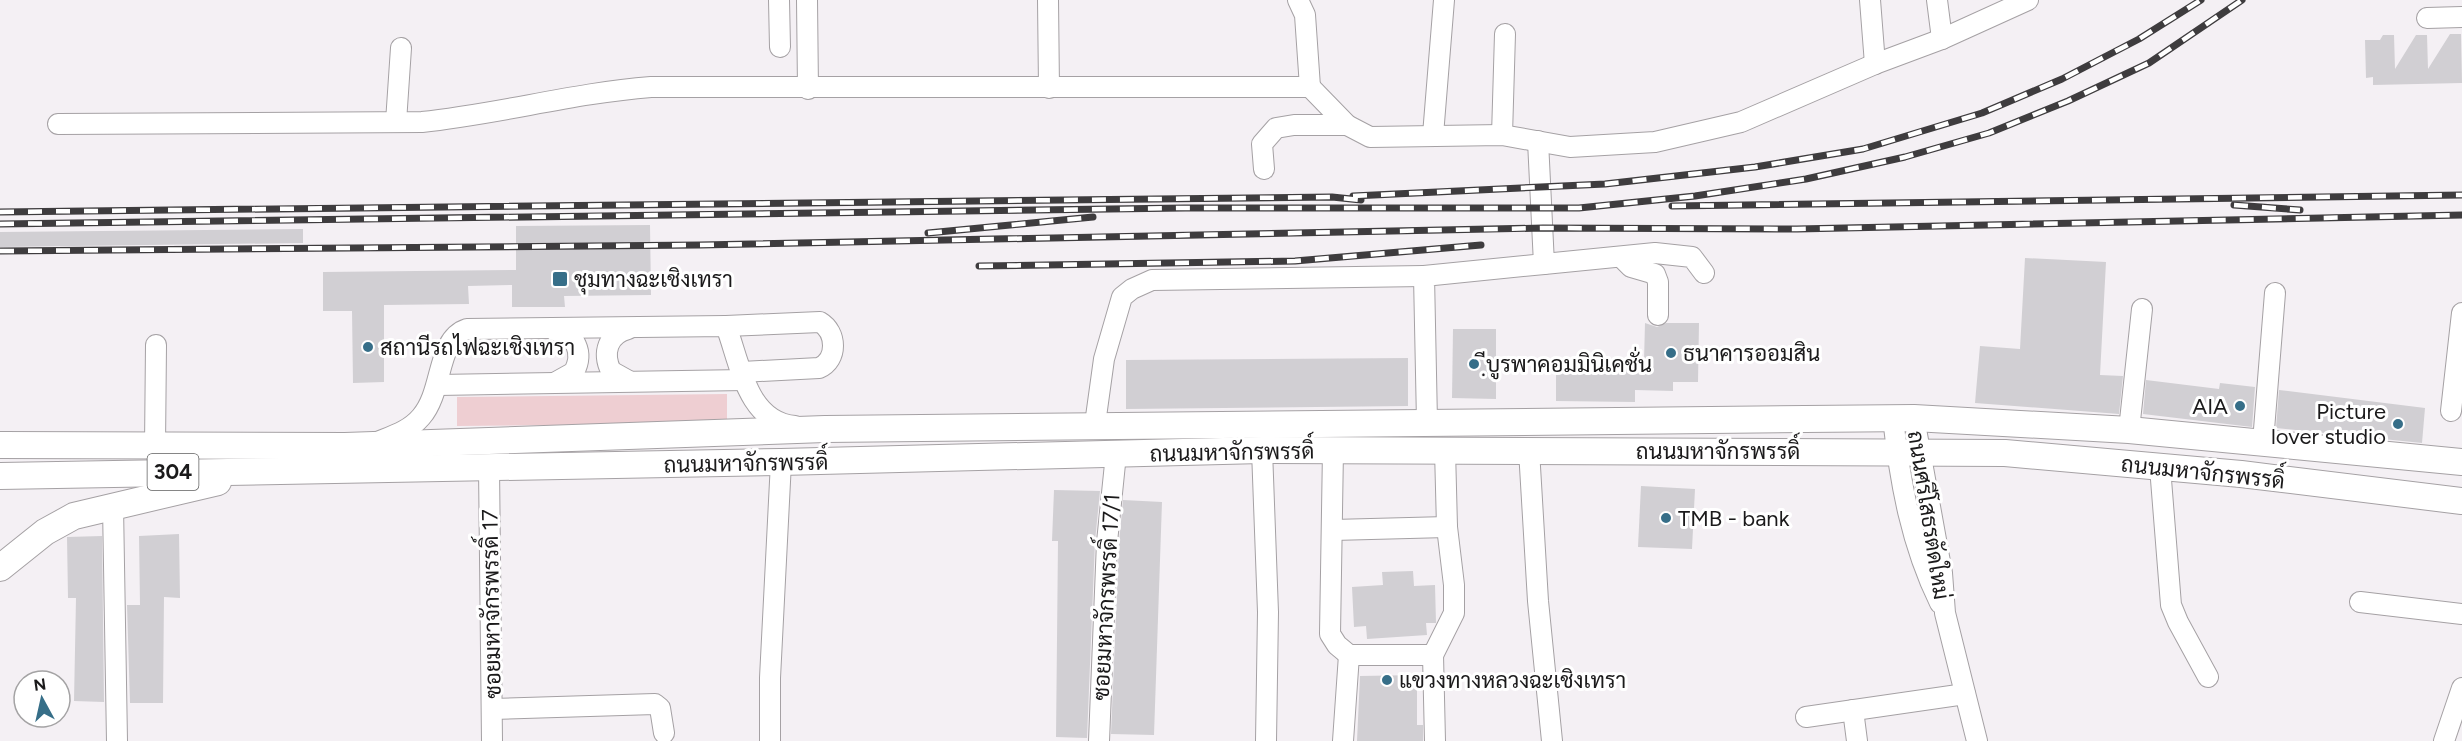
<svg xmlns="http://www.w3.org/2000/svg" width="2462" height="741" font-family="Figtree,Sarabun,sans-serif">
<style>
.green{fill:#eeced2}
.building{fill:#d1cfd3}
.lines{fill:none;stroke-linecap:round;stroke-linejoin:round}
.minor-casing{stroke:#a5a1a4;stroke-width:22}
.major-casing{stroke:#a5a1a4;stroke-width:28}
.minor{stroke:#fff;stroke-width:20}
.major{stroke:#fff;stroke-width:26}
.rail-casing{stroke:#3e3c3e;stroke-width:7}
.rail{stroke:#fff;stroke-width:4.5;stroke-dasharray:14;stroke-linecap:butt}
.poi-dot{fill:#366e88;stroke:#fff;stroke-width:2}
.labels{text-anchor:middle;stroke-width:6;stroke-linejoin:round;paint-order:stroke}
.shield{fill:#fff;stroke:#5f5f5f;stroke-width:1.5}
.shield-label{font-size:21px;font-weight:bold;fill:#1b1a1b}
.poi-label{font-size:22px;fill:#1b1a1b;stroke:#fff;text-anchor:start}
.street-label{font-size:22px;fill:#1b1a1b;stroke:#fff}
</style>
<rect width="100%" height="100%" fill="#f4f0f4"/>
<path class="green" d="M727,394V423L457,426V397Z"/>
<g class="building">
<path d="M2450,34H2461L2462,83L2373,85V77L2366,78L2365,40H2380L2383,35H2394L2395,69L2416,35H2427L2428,69Z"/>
<path d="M650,225L651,295L564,296L565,307H512V285L468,286L469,304L384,305V382L353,383L352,311H323V272L516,270V226Z"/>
<path d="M303,229V243L0,247V232Z"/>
<path d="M2025,258L2106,262L2100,375L2123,376L2119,414L1975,403L1980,346L2020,349Z"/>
<path d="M1645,323L1657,327L1666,323H1699L1698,382H1673V391L1635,390V402L1556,401V360L1644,361Z"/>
<path d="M1453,329H1496V399L1452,398Z"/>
<path d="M1408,358V406L1126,409V360Z"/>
<path d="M2146,380L2219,389L2220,383L2255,387L2252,427L2143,414Z"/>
<path d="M2279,390L2425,408L2422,443L2276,428Z"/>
<path d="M1641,486L1695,489L1692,549L1638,547Z"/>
<path d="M1054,490L1100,491L1095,541L1087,738L1056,737L1058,541H1052Z"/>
<path d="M1123,500L1162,502L1154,735L1111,734L1119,543Z"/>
<path d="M179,534L180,598L164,597L163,703H130L127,605H140L139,536Z"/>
<path d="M102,536L104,702L74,701L76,598H68L67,537Z"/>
<path d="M1413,571L1414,586L1435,585L1436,623H1426L1427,635L1367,639L1366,626L1354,627L1352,587L1383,585L1382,572Z"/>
<path d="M1417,675V725H1423V741H1357L1360,676Z"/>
</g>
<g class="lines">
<g class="minor-casing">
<g id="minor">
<path d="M779,0L780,47"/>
<path d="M807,0L808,89"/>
<path d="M1048,0L1049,88"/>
<path d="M1298,0L1305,15L1310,87"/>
<path d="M1870,0L1875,64"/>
<path d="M1937,0L1942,39"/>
<path d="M2427,18L2462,17"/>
<path d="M396,122L401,48"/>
<path d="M58,124L422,122C499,114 574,93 651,87H1310L1347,125L1370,137L1502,135L1570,147L1655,142L1741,122L1875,64L1942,39L2028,0"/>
<path d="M1433,135L1444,0"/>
<path d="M1502,135L1505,34"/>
<path d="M1264,169L1262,144L1276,128L1294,125H1347"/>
<path d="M1622,258L1631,267L1655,274L1658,282V315"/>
<path d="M1544,264L1655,253L1692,257L1704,273"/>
<path d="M726,326L820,322C837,332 838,360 819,368L742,372"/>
<path d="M628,329C608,334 602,353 611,371L629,381"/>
<path d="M554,330C576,333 584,353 574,372L556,382"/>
<path d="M438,385L745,380"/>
<path d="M2451,411L2462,313"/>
<path d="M1893,418C1900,482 1911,544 1940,603"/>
<path d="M1914,418L1942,573L1945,613L1977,741"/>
<path d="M1427,422L1424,276L1544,264L1538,141"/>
<path d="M1095,424L1104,359L1122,297L1132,289L1152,280L1424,276"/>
<path d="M2129,430L2142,309"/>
<path d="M380,441C395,435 410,430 421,417C444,391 436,339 467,329L726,326C740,363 747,422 795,426"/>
<path d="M2263,442L2275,293"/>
<path d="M155,446L156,345"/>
<path d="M1262,450L1268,612L1266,741"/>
<path d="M1333,450L1330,634L1337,645L1349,655H1433L1435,741"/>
<path d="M1529,450L1538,601L1552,741"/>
<path d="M489,467L492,741"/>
<path d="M2160,467L2171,605L2178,622L2208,677"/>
<path d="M113,506L117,741"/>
<path d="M1333,530L1447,527"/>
<path d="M2360,602L2462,614"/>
<path d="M1433,655L1454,613V585L1447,527L1445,450"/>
<path d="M492,709L655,704L660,708L664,733"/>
<path d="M1853,710L1857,741"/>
<path d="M1806,717L1965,694"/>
<path d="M770,741V678L781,462"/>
<path d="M1099,741L1107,542L1116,454"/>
<path d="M1343,741L1349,655"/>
<path d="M2444,741L2462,688"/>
</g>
</g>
<g class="major-casing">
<g id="major">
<path d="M0,445L345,446L825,429L1914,418L2129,430L2462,462"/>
<path d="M0,476L781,462L1262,450L2005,453L2241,474L2462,501"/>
<path d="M0,568L45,532L74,516L218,482"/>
</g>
</g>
<use href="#minor" class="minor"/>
<use href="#major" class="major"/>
<g class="rail-casing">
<g id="rail">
<path d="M1353,196L1605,184L1755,167L1863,149L1982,113L2062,79L2139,39L2201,0"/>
<path d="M2234,205L2300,210"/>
<path d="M1672,206L2462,195"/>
<path d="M0,212L1332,197L1361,200"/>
<path d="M0,224L1185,208H1579L1695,196L1806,179L1905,157L1989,133L2068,101L2149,63L2242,0"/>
<path d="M928,233L1093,217"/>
<path d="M0,251L700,245L1543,228L1797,229L2462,215"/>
<path d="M979,266L1295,261L1481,245"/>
</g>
</g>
<use href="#rail" class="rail"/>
</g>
<g class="poi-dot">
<rect x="552" y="271" width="16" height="16" rx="3"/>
<circle cx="368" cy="347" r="6"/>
<circle cx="1671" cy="353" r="6"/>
<circle cx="1474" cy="364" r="6"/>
<circle cx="2240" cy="406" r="6"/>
<circle cx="2398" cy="424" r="6"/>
<circle cx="1666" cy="518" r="6"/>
<circle cx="1387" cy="680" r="6"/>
</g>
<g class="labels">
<rect class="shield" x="147.5" y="454" width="51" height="36" rx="4.5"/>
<g class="shield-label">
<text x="173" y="479">304</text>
</g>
<g class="poi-label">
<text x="574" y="287">ชุมทางฉะเชิงเทรา</text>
<text x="380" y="355">สถานีรถไฟฉะเชิงเทรา</text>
<text x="1683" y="361">ธนาคารออมสิน</text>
<text x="1486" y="372">ฺีบูรพาคอมมินิเคชั่น</text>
<text x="2228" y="414" text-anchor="end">AIA</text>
<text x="2386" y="419" text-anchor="end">Picture<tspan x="2386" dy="25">lover studio</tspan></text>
<text x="1678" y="526">TMB - bank</text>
<text x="1399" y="688">แขวงทางหลวงฉะเชิงเทรา</text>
</g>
<g class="street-label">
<text x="1718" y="459">ถนนมหาจักรพรรดิ์</text>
<text transform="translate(1232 452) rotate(-1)" y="8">ถนนมหาจักรพรรดิ์</text>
<text transform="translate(746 463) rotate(-1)" y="8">ถนนมหาจักรพรรดิ์</text>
<text transform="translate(2203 472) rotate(6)" y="8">ถนนมหาจักรพรรดิ์</text>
<text transform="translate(1929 515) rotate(81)" y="8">ถนนศรีโสธรตัดใหม่</text>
<text transform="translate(1106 597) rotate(-87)" y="8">ซอยมหาจักรพรรดิ์ 17/1</text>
<text transform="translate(491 604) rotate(-91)" y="8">ซอยมหาจักรพรรดิ์ 17</text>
</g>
</g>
<g transform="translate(42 699) rotate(352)"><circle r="28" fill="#ffffff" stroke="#a4a3a4" stroke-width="1.5"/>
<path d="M0-4.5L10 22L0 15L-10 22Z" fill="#366e88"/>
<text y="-9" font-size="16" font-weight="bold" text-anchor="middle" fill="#1b1a1b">N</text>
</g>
</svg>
